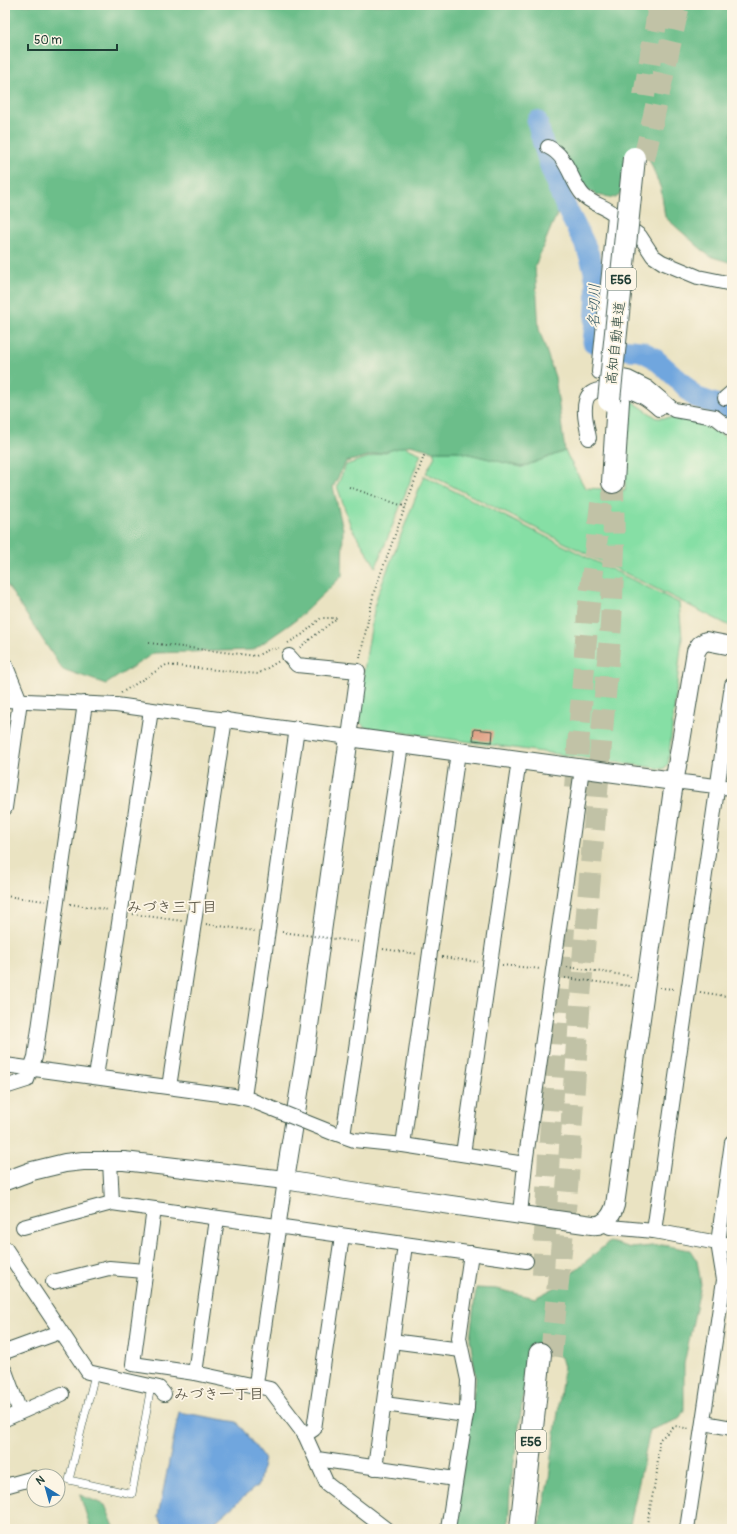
<svg xmlns="http://www.w3.org/2000/svg" width="737" height="1534" font-family="Pangolin,'Klee One',sans-serif">
<style>
.green{fill:#86dfa5;stroke:#528e6c}
.forest{fill:#6cbe8a;stroke:#467e5f}
.water{fill:#70a6de;stroke:#487289}
.lines{fill:none;stroke-linecap:round;stroke-linejoin:round}
.river{stroke:#70a6de;stroke-width:21}
.building{fill:#de9b7f}
.motorway-tunnel{stroke:#c1c2a6;stroke-width:22;stroke-dasharray:22 11;stroke-linecap:butt}
.service-casing{stroke:#3d5649;stroke-width:8}
.minor-casing{stroke:#3d5649;stroke-width:16}
.tertiary-casing{stroke:#3d5649;stroke-width:20}
.motorway-casing{stroke:#3d5649;stroke-width:24}
.path{stroke:#3d5649;stroke-width:2;stroke-dasharray:1 3;stroke-linecap:butt}
.service{stroke:#fff;stroke-width:7}
.minor{stroke:#fff;stroke-width:14}
.tertiary{stroke:#fff;stroke-width:18}
.motorway{stroke:#fff;stroke-width:22}
.minor-bridge-casing{stroke:#3d5649;stroke-width:16;stroke-linecap:butt}
.motorway-bridge-casing{stroke:#3d5649;stroke-width:24;stroke-linecap:butt}
.path-bridge{stroke:#3d5649;stroke-width:2;stroke-dasharray:1 3;stroke-linecap:butt}
.minor-bridge{stroke:#fff;stroke-width:14}
.motorway-bridge{stroke:#fff;stroke-width:22}
.labels{text-anchor:middle;stroke-width:3.5;stroke-linejoin:round;paint-order:stroke}
.shield{fill:#fcf5e5;stroke:#617469;stroke-width:1}
.shield-label{font-size:13px;font-weight:bold;fill:#1f3d34}
.street-label{font-size:14px;fill:#1f3d34;stroke:#fcf5e5}
.water-label{font-size:15px;font-style:italic;fill:#375c67;stroke:#fcf5e5}
.neighbourhood-label{font-size:15px;font-weight:bold;fill:#625e4e;stroke:#fcf5e5}
</style>
<rect width="100%" height="100%" fill="#fcf5e5"/>
<filter id="ink" filterUnits="userSpaceOnUse"><feTurbulence type="fractalNoise" baseFrequency=".025" numOctaves="2"/><feDisplacementMap in="SourceGraphic" scale="8" xChannelSelector="R" yChannelSelector="G"/><feConvolveMatrix kernelMatrix="1 2 1 2 8 2 1 2 1" color-interpolation-filters="sRGB"/></filter>
<filter id="wash" filterUnits="userSpaceOnUse"><feTurbulence type="fractalNoise" baseFrequency=".012" numOctaves="4" result="noise"/><feDisplacementMap in="SourceGraphic" scale="16" xChannelSelector="R" yChannelSelector="G"/><feGaussianBlur stdDeviation="0.9" result="paint"/><feColorMatrix in="noise" values="0 0 0 0 0 0 0 0 0 0 0 0 0 0 0 0 0 1.4 0 .05"/><feComposite in="paint" operator="in"/></filter>
<g filter="url(#wash)">
<rect width="100%" height="100%" fill="#eae3c2"/>
<g class="green">
<path d="M629,399L657,418H689L724,436L732,444V627L426,473L435,456L433,451H457L522,467L565,451L585,488L625,490Z"/>
<path d="M403,446L421,454L376,567L351,527L337,486L346,465Z"/>
<path d="M424,476L679,603L682,638L668,765L663,769L364,727L356,717L376,599Z"/>
</g>
<g class="forest">
<path d="M5,5H732V263L709,256L665,217L661,189L648,156L630,154L621,192L616,198L596,195L574,180L552,225L535,266L539,329L555,377L565,451L522,467L457,451H433L410,445L346,462L333,487L343,529L342,576L296,620L253,650L154,653L106,684L62,669L5,582Z"/>
<path d="M609,1242L631,1248L662,1245L690,1250L697,1261L701,1284L684,1364V1410L679,1419L650,1430L629,1529H539L549,1478L564,1367L561,1357L533,1350L525,1384L510,1490L508,1529H454L476,1377L470,1339L476,1288L497,1289L535,1298L554,1288Z"/>
<path d="M80,1495L105,1505L115,1529H91Z"/>
</g>
<path class="water" d="M179,1412L237,1422L264,1458L259,1484L208,1528H165L158,1516Z"/>
<g class="lines">
<path class="river" d="M537,121C544,149 553,178 565,205C575,227 589,247 594,272C599,294 595,319 593,342L610,348L641,351L653,357L680,381L695,397L732,410"/>
</g>
<g id="blocks">
<path class="building" d="M474,729L493,731L492,742L473,740Z"/>
</g>
</g>
<g filter="url(#ink)">
<use href="#blocks" fill-opacity="0" stroke="#3d5649" stroke-width="1"/>
<g class="lines">
<g class="motorway-tunnel">
<path d="M644,96L659,5"/>
<path d="M644,159L679,5"/>
<path d="M575,788L588,613L602,495"/>
<path d="M543,1275L549,1152L564,928"/>
<path d="M551,1356L568,1178L580,997L611,624L614,548L613,482"/>
</g>
<g class="service-casing">
<path id="service" d="M95,1374L69,1480L132,1494L151,1386"/>
</g>
<g class="minor-casing">
<g id="minor">
<path d="M548,147C568,156 570,180 583,195C591,204 606,206 615,215L599,372L628,378L648,388L674,410L715,417L732,430"/>
<path d="M623,223L640,236L653,256L662,262L698,277L732,284"/>
<path d="M725,398L732,392"/>
<path d="M589,438C587,426 582,410 587,398C593,384 630,389 641,396C648,399 653,404 659,409"/>
<path d="M5,664L20,701L5,808"/>
<path d="M5,700L116,705L349,737L358,671L297,665L289,656"/>
<path d="M674,781L732,788"/>
<path d="M5,1065L234,1096L252,1100"/>
<path d="M96,1077L151,710"/>
<path d="M5,1087L27,1080L35,1057L85,703"/>
<path d="M169,1087L225,719"/>
<path d="M244,1097L297,728"/>
<path d="M334,1133L354,1140L403,1145L525,1164"/>
<path d="M343,1136L401,745"/>
<path d="M732,1142L718,1243L732,1245"/>
<path d="M403,1145L458,752"/>
<path d="M463,1154L519,760"/>
<path d="M110,1161L112,1203L526,1261"/>
<path d="M154,1209L133,1364L195,1373L270,1389L305,1435L327,1484L386,1529"/>
<path d="M520,1214L525,1164L582,769"/>
<path d="M603,1222L610,1227L654,1231L718,1243L724,1280L687,1529"/>
<path d="M23,1227L112,1203"/>
<path d="M654,1231L732,685"/>
<path d="M5,1248L88,1372L159,1388L164,1394"/>
<path d="M53,1282L109,1268L145,1271"/>
<path d="M392,1341L461,1350"/>
<path d="M5,1352L60,1332"/>
<path d="M5,1371L20,1412"/>
<path d="M195,1373L217,1219"/>
<path d="M256,1384L285,1180"/>
<path d="M384,1404L466,1415"/>
<path d="M5,1419L62,1394"/>
<path d="M704,1423L732,1428"/>
<path d="M305,1435L314,1429L342,1236"/>
<path d="M317,1459L455,1479"/>
<path d="M375,1468L405,1245"/>
<path d="M5,1486L34,1478"/>
<path d="M448,1529L467,1408L468,1380L459,1338L471,1253"/>
</g>
</g>
<g class="tertiary-casing">
<g id="tertiary">
<path d="M285,1180L304,1062L349,737L674,781"/>
<path d="M5,1181L32,1171L65,1163L83,1161H124L285,1180L346,1190L592,1225C604,1227 612,1216 615,1205L672,796L696,651L700,645L706,641L732,646"/>
</g>
</g>
<g class="motorway-casing">
<g id="motorway">
<path d="M613,482L618,401"/>
<path d="M521,1529L540,1354"/>
</g>
</g>
<g class="path">
<path d="M349,487L406,507"/>
<path d="M149,643L256,656L268,650L279,648"/>
<path d="M288,643L303,634L321,618H337L299,648"/>
<path d="M360,658L374,592L425,453"/>
<path d="M121,693L166,665L258,674L279,661"/>
<path d="M5,896L45,901"/>
<path d="M70,904L109,910"/>
<path d="M133,914L182,921"/>
<path d="M206,924L255,931"/>
<path d="M383,949L418,954"/>
<path d="M442,957L478,962"/>
<path d="M502,965L541,969"/>
<path d="M567,967L630,976L632,979"/>
<path d="M565,978L630,986"/>
<path d="M660,988L675,989"/>
<path d="M700,992L732,997"/>
<path d="M646,1529L657,1472L659,1440L675,1426L690,1429"/>
</g>
<use href="#service" class="service"/>
<use href="#minor" class="minor"/>
<use href="#tertiary" class="tertiary"/>
<use href="#motorway" class="motorway"/>
<g class="minor-bridge-casing">
<path id="minor-bridge" d="M253,1101L333,1133"/>
</g>
<g class="motorway-bridge-casing">
<path id="motorway-bridge" d="M609,400L634,158"/>
</g>
<path class="path-bridge" d="M282,932L359,942"/>
<use href="#minor-bridge" class="minor-bridge"/>
<use href="#motorway-bridge" class="motorway-bridge"/>
</g>
</g>
<g class="labels">
<g class="shield">
<rect x="606" y="268" width="30" height="22" rx="3"/>
<rect x="516" y="1430" width="30" height="22" rx="3"/>
</g>
<g class="shield-label">
<text x="621" y="284">E56</text>
<text x="531" y="1446">E56</text>
</g>
<g class="street-label">
<text transform="translate(615 343) rotate(-84)" y="5">高知自動車道</text>
</g>
<g class="water-label">
<text transform="translate(594 306) rotate(-89)" y="5">名切川</text>
</g>
<g class="neighbourhood-label">
<text x="172" y="912">みづき三丁目</text>
<text x="219" y="1399">みづき一丁目</text>
</g>
</g>
<rect width="737" height="1534" fill="none" stroke="#fcf5e5" stroke-width="20"/>
<g transform="translate(46 1488) rotate(323)"><circle r="19" fill="#fcf5e5" stroke="#a4ab9e"/>
<path d="M0-3L7 15L0 10L-7 15Z" fill="#1f6fb2"/>
<text y="-6" font-size="11" font-weight="bold" text-anchor="middle" fill="#1f3d34">N</text>
</g>
<path d="M28 44v6h89v-6" fill="none" stroke="#1f3d34" stroke-width="2"/>
<text x="34" y="44" font-size="12" fill="#1f3d34" stroke="#fcf5e5" stroke-width="3" paint-order="stroke">50 m</text>
</svg>
